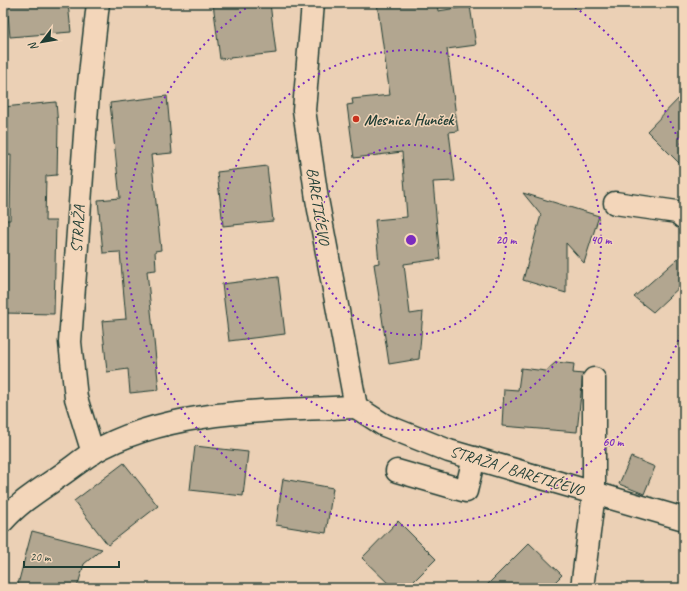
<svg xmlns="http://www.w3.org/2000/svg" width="687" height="591" font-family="Caveat,sans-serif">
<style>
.building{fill:#b2a690;stroke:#1f3d34}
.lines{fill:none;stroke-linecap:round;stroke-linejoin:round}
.minor-casing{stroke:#1f3d34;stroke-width:25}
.minor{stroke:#f3d6ba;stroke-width:22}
.ring{fill:none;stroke:#7b2cbf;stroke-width:2;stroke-dasharray:2 4}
.poi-dot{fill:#c8321e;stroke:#f3d6ba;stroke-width:1.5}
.labels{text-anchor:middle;stroke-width:3;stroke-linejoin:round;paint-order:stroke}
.poi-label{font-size:16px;font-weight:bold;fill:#1f3d34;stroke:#f3d6ba;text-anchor:start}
.street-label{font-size:16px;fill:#1f3d34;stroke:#f3d6ba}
.centre{fill:#7b2cbf;stroke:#f3d6ba;stroke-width:2}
.ring-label{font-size:12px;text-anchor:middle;font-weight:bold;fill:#7b2cbf;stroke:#f3d6ba;stroke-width:3;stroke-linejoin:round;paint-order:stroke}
</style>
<rect width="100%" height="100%" fill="#ebd0b5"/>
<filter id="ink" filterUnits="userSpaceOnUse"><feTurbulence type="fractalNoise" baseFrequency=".025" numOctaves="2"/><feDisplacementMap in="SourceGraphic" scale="8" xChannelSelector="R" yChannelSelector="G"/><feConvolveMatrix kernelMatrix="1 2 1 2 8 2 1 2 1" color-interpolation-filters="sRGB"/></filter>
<g filter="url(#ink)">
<g class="building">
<path d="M7,3H68L71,32L10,37Z"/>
<path d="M213,3H270L276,53L220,59Z"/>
<path d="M377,3H437L438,11L470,6L476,45L447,49L458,131L449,132L455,181L433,182L440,259L404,264L410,314L423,312L419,359L389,364L374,264L379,263L375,220L407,217L402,152L354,158L347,105L353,104L352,99L390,95Z"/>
<path d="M684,93V168L647,131Z"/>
<path d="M167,96L172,153L151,155L161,250L155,251L156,270L147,271L159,390L130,393L128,369L107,372L102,321L126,319L120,252L103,253L98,200L120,198L110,103Z"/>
<path d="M56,102L58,126L57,175L46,176L45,221H56L54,314L3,313V220H10L11,155L3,156V107Z"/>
<path d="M267,166L273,221L223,226L217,172Z"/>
<path d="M523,193L599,216L584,263L566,243V293L523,280L541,215Z"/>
<path d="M684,253V283L653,312L634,297Z"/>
<path d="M278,277L285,334L229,341L222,284Z"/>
<path d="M556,362L574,364L573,373L583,374L577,432L502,426L504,389L518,390L521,368L546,371Z"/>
<path d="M195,446L248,452L243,496L190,490Z"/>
<path d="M631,457L655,467L644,494L619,484Z"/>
<path d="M124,463L158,506L108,545L74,501Z"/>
<path d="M283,479L333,488L326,533L276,525Z"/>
<path d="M398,521L436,559L407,588H393L362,558Z"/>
<path d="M32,531L102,549L84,564L77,588H17Z"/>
<path d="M529,543L562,575L549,588H484Z"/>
</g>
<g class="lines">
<g class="minor-casing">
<g id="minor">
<path d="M313,3L304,110L317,199L356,407"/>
<path d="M615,203L677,212L684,218"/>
<path d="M356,407L384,425L449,451L684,519"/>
<path d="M93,453L76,398L70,342L88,93L98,3"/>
<path d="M397,471L466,491L474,458"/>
<path d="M3,521C19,503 38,491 57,478C69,470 80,461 92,453C168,408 271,411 356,407"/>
<path d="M582,588L594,493V379"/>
</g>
</g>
<use href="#minor" class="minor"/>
</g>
</g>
<g class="ring">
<circle cx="411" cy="240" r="95"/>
<circle cx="411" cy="240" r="190"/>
<path d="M684 323A285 285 0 1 1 252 4M570 4A285 285 0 0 1 684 157"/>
</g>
<circle class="poi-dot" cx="356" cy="119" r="4"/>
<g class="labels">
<g class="poi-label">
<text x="364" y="125">Mesnica Hunček</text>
</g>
<g class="street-label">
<text transform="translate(319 206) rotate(81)" y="6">BARETIĆEVO</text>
<text transform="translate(77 229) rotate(-86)" y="6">STRAŽA</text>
<text transform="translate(517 470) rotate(17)" y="6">STRAŽA / BARETIĆEVO</text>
</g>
</g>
<circle cx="411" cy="240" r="6" class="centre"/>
<g class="ring-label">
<text x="506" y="244">20 m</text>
<text x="601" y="244">40 m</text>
<text x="613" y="446">60 m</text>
</g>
<rect width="687" height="591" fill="none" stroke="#f3d6ba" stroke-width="16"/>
<rect x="8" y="8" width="671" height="575" fill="none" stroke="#1f3d34" stroke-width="1.5" filter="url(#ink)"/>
<g transform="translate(42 42) rotate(239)" stroke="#f3d6ba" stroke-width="3" paint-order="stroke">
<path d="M0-3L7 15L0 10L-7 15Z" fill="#1f3d34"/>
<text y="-6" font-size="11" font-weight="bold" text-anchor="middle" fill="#1f3d34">N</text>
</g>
<path d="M24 561v6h95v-6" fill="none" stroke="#1f3d34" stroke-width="2"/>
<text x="30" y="561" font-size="12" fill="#1f3d34" stroke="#f3d6ba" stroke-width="3" paint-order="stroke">20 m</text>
</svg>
